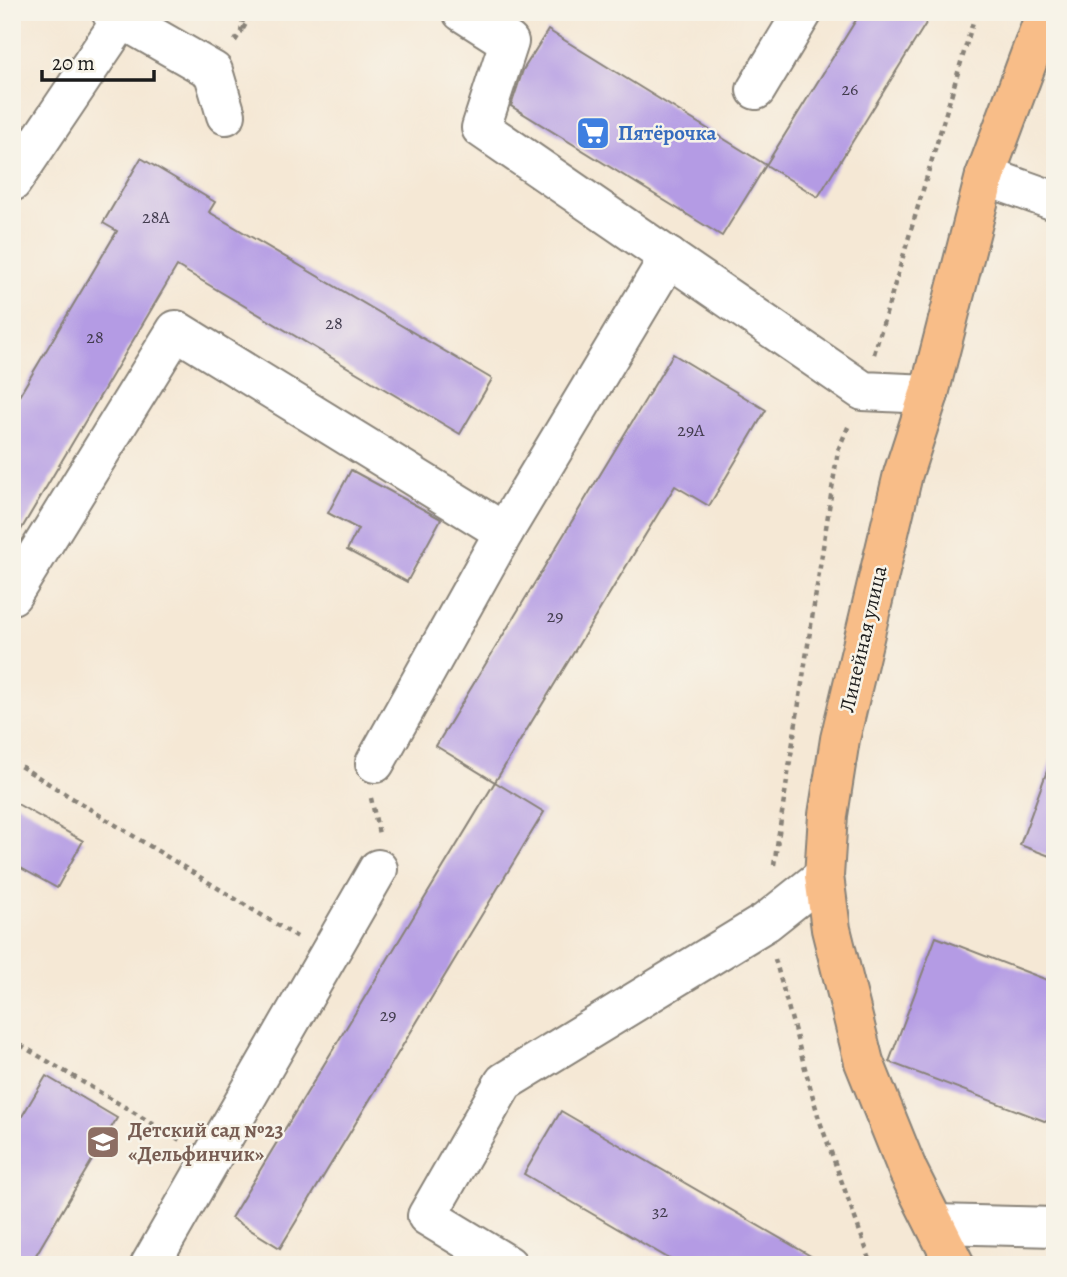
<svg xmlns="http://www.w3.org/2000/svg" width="1067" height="1277" font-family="Alegreya,serif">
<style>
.building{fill:#b49be4}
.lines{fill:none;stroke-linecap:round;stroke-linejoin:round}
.minor-casing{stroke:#888278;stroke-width:42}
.major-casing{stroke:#888278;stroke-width:42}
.path{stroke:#888278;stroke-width:4.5;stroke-dasharray:5 5;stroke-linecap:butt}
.minor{stroke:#fff;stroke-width:38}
.major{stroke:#f8bd88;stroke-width:38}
.labels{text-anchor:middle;stroke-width:5;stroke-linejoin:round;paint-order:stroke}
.number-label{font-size:18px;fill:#423c4e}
.shop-label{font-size:21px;font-weight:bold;fill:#366cbe;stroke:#f7f3e8;text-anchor:start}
.street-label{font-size:21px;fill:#1c1c1c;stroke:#f7f3e8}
.education-label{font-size:21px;font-weight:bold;fill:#785e54;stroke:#f7f3e8;text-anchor:start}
</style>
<rect width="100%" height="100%" fill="#f7f3e8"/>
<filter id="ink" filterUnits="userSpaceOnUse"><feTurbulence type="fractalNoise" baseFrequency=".0143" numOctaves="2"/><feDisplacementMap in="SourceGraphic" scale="14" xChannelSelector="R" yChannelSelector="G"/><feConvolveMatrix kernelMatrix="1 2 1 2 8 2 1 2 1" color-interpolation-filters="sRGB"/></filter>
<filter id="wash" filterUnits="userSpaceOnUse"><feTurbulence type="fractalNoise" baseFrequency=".00686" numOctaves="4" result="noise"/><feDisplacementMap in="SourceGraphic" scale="28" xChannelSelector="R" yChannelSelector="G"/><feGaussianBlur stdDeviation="1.57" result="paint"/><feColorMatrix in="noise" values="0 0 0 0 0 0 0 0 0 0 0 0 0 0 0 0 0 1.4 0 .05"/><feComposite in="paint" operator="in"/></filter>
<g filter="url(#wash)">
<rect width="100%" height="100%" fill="#f5e8d5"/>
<g id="blocks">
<g class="building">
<path d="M861,12H933L818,197L766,165Z"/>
<path d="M548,30L766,165L722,236L511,106L523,70Z"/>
<path d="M141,158L215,202L209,212L492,379L460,434L177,266L12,545V408L117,231L103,223Z"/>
<path d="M673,354L766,410L709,506L675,486L495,782L436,746Z"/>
<path d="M351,470L441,519L407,582L347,550L358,529L328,513Z"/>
<path d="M1051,760H1055V858L1020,845Z"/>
<path d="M495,782L544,812L280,1248L231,1218Z"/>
<path d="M12,801L83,841L57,888L12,863Z"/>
<path d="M936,937L1055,983V1125L889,1062Z"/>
<path d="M46,1076L117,1118L30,1265H12V1133Z"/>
<path d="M561,1111L826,1265H680L524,1174Z"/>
</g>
</g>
</g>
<g filter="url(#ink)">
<use href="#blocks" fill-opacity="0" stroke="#888278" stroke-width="2"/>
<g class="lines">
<g class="minor-casing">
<g id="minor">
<path d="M462,12L509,42L481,128L863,391L929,394"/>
<path d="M122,19L213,71L226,115"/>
<path d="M756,90L803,12"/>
<path d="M985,176L1055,201"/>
<path d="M12,182L122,19L111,12"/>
<path d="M12,595L176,330L504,532"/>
<path d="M375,763L504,532L669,257"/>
<path d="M935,1224L1055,1227"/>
<path d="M150,1265L378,869"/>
<path d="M508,1265L427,1216L504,1082L766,922L824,876"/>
</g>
</g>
<g class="major-casing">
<path id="major" d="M955,1265L908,1171L864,1062L831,929L824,876L828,815L840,739L903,474L929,394L985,176L1046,12"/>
</g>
<g class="path">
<path d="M243,29L252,12"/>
<path d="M235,41L241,32L244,12"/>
<path d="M874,354L976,12"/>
<path d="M12,761L297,937"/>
<path d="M371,798L379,834"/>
<path d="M774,865L838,450L849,425"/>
<path d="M775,959L819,1119L872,1265"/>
<path d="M12,1040L180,1140"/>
</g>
<use href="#minor" class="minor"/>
<use href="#major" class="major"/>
</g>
</g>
<defs>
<g id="supermarket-square" transform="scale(1.75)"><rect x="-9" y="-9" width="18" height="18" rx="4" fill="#3f7fe0" stroke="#f7f3e8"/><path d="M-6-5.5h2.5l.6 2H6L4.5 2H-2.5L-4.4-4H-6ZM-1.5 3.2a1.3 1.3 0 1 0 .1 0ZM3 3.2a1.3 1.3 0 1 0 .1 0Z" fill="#fff"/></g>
<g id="school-square" transform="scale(1.75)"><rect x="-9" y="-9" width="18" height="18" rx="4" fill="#8d6e63" stroke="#f7f3e8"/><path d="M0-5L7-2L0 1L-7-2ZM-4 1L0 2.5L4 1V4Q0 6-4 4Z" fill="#fff"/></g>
</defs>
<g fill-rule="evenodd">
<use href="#supermarket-square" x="593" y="133"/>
<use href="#school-square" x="103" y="1142"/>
</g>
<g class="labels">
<g class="number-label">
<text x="850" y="95">26</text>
<text x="156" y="223">28А</text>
<text x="334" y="329">28</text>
<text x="95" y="343">28</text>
<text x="691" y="436">29А</text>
<text x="555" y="622">29</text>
<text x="388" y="1021">29</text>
<text x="660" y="1217">32</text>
</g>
<g class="shop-label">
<text x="618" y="140">Пятёрочка</text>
</g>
<g class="street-label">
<text transform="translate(863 639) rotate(-77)" y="7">Линейная улица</text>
</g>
<g class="education-label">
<text x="128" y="1137">Детский сад №23<tspan x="128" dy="24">«Дельфинчик»</tspan></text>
</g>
</g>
<rect width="1067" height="1277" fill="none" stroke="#f7f3e8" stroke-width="42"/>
<path d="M42 70v10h112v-10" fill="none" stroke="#1c1c1c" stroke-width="3.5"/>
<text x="52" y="70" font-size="21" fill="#1c1c1c" stroke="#f7f3e8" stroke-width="5" paint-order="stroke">20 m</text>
</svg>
